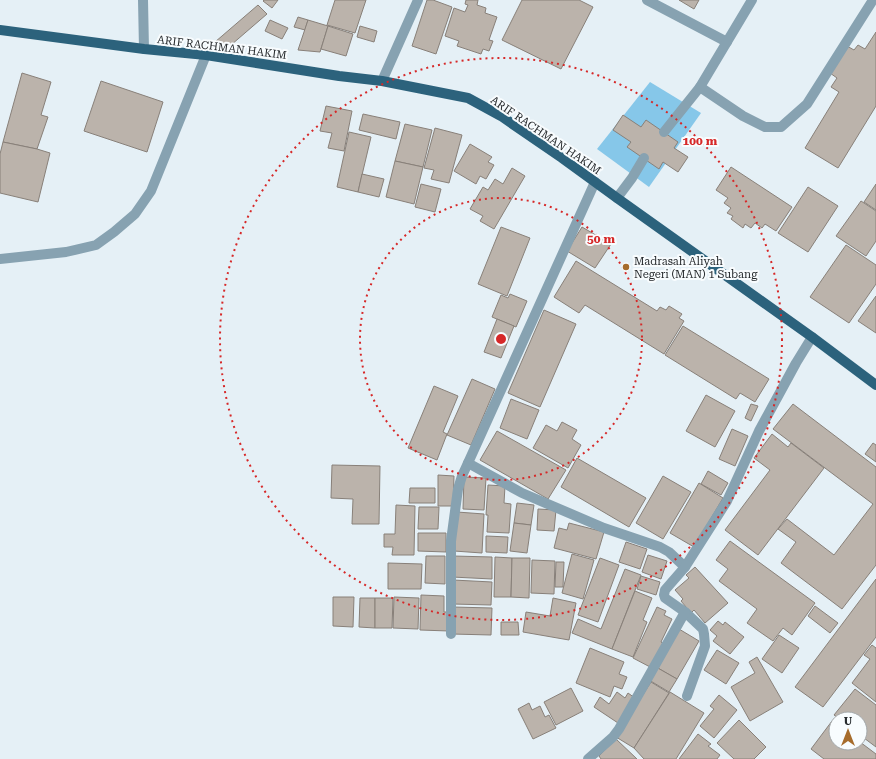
<svg xmlns="http://www.w3.org/2000/svg" width="876" height="759" font-family="'Roboto Serif',serif">
<style>
.green{fill:#86c7e9}
.building{fill:#bbb3ab;stroke:#888079}
.lines{fill:none;stroke-linecap:round;stroke-linejoin:round}
.lane{stroke:#87a2b1;stroke-width:10}
.street{stroke:#87a2b1;stroke-width:10}
.primary{stroke:#2c627c;stroke-width:10}
.ring{fill:none;stroke:#d62828;stroke-width:2;stroke-dasharray:2 4}
.poi-dot{fill:#a66c2c;stroke:#f8fcfe;stroke-width:1.5}
.labels{text-anchor:middle;stroke-width:4;stroke-linejoin:round;paint-order:stroke}
.street-label{font-size:11px;fill:#25292c;stroke:#f8fcfe}
.poi-label{font-size:11px;fill:#25292c;stroke:#f8fcfe;text-anchor:start}
.centre{fill:#d62828;stroke:#f8fcfe;stroke-width:2}
.ring-label{font-size:12px;text-anchor:middle;font-weight:bold;fill:#d62828;stroke:#f8fcfe;stroke-width:4;stroke-linejoin:round;paint-order:stroke}
</style>
<rect width="100%" height="100%" fill="#e5f0f6"/>
<path class="green" d="M650,82L701,113L649,187L597,149Z"/>
<g class="building">
<path d="M264,0H278L272,8L263,1Z"/>
<path d="M335,0H366L355,33L327,25Z"/>
<path d="M427,0H433L452,7L436,54L412,46Z"/>
<path d="M466,0H478L477,5L486,8L485,13L497,17L489,40L493,41L489,51L483,49L481,54L457,46L459,41L445,36L454,8L465,12L468,5L465,4Z"/>
<path d="M522,0H579L593,7L561,69L502,40Z"/>
<path d="M679,0H699L694,9Z"/>
<path d="M258,5L267,14L231,45L215,42Z"/>
<path d="M298,17L308,20L305,30L294,27Z"/>
<path d="M270,20L288,28L282,39L265,31Z"/>
<path d="M308,20L328,26L320,52L298,50Z"/>
<path d="M328,26L353,34L346,56L321,49Z"/>
<path d="M360,26L377,31L374,42L357,37Z"/>
<path d="M876,32V106L838,168L805,148L839,92L831,87L837,78L830,73L847,46L854,50L858,45L865,49Z"/>
<path d="M22,73L51,82L41,115L48,117L37,149L3,142Z"/>
<path d="M101,81L163,102L147,152L84,131Z"/>
<path d="M326,106L352,111L344,151L328,148L332,133L320,131Z"/>
<path d="M363,114L400,122L396,139L359,130Z"/>
<path d="M623,115L641,127L646,120L678,142L674,148L688,157L678,172L663,162L659,169L627,147L631,142L613,130Z"/>
<path d="M405,124L432,130L423,167L395,161Z"/>
<path d="M435,128L462,135L449,183L431,179L434,170L424,168Z"/>
<path d="M349,132L371,137L358,192L337,187Z"/>
<path d="M3,142L37,149L50,153L38,202L0,193V154Z"/>
<path d="M470,144L492,157L488,162L494,165L486,179L480,176L476,184L454,171Z"/>
<path d="M395,161L423,167L414,204L386,197Z"/>
<path d="M731,167L792,207L776,231L765,224L762,228L755,223L751,228L745,224L743,228L731,219L733,216L727,213L731,208L724,203L728,198L716,190Z"/>
<path d="M512,168L525,176L494,229L480,221L483,216L470,209L483,187L488,190L495,179L503,184Z"/>
<path d="M362,174L384,179L379,197L358,192Z"/>
<path d="M421,184L441,189L435,212L415,207Z"/>
<path d="M876,184V210L864,202Z"/>
<path d="M808,187L838,206L808,252L778,233Z"/>
<path d="M861,201L876,211V241L866,256L836,236Z"/>
<path d="M501,227L530,238L507,296L478,284Z"/>
<path d="M582,227L611,244L595,268L567,251Z"/>
<path d="M846,245L876,265V284L849,323L810,297Z"/>
<path d="M576,261L657,311L660,307L666,310L669,306L682,314L679,318L684,321L664,354L585,305L579,313L554,297Z"/>
<path d="M510,294L527,301L516,327L492,317L501,295L508,298Z"/>
<path d="M876,296V333L858,321Z"/>
<path d="M544,310L576,324L540,407L508,393Z"/>
<path d="M497,319L514,326L501,358L484,352Z"/>
<path d="M683,326L769,379L755,402L740,393L736,399L665,355Z"/>
<path d="M472,379L495,389L471,445L447,435Z"/>
<path d="M434,386L458,396L443,432L447,434L437,460L408,448Z"/>
<path d="M706,395L735,411L715,447L686,431Z"/>
<path d="M511,399L539,410L527,439L500,428Z"/>
<path d="M751,404L758,406L751,421L745,418Z"/>
<path d="M793,404L876,467V565L842,609L781,563L796,542L778,529L787,519L834,555L873,504L773,429Z"/>
<path d="M562,422L577,430L572,439L581,445L568,468L533,448L546,425L557,431Z"/>
<path d="M732,429L748,436L735,466L719,459Z"/>
<path d="M497,431L566,470L548,499L480,460Z"/>
<path d="M772,434L788,447L791,443L824,468L758,555L725,530L770,470L754,458Z"/>
<path d="M873,443L876,445V462L865,454Z"/>
<path d="M577,458L646,498L629,527L561,487Z"/>
<path d="M332,465L380,466L379,524H352L353,499L331,498Z"/>
<path d="M708,471L728,483L721,495L701,484Z"/>
<path d="M438,475L454,476L453,506H438Z"/>
<path d="M663,476L691,492L663,539L636,523Z"/>
<path d="M464,477L486,478L484,510L463,509Z"/>
<path d="M699,483L723,498L694,547L670,533Z"/>
<path d="M488,485L505,486L504,503L511,504L509,533L487,532L488,515H486Z"/>
<path d="M410,488H435V503H409Z"/>
<path d="M517,503L534,505L531,525L514,523Z"/>
<path d="M396,505L415,506L414,555H392L393,547H384V534H395Z"/>
<path d="M419,507H439L438,529H418Z"/>
<path d="M538,509L556,510L554,531L537,530Z"/>
<path d="M457,512L484,514L482,553L454,551Z"/>
<path d="M514,523L531,525L527,553L510,551Z"/>
<path d="M569,523L604,532L596,559L554,548L559,528L567,530Z"/>
<path d="M418,533H446V552L418,551Z"/>
<path d="M486,536L508,537L507,553L486,552Z"/>
<path d="M730,541L815,603L792,635L783,628L773,641L747,623L757,609L719,581L728,569L716,560Z"/>
<path d="M626,542L647,549L640,569L619,562Z"/>
<path d="M572,554L594,560L583,599L562,593Z"/>
<path d="M648,555L667,561L661,579L642,572Z"/>
<path d="M426,556H445V584L425,583Z"/>
<path d="M453,556L492,557V579L452,577Z"/>
<path d="M495,557L512,558L511,597H494Z"/>
<path d="M512,558H530L529,598L511,597Z"/>
<path d="M600,558L619,565L598,622L578,615Z"/>
<path d="M532,560L555,561L554,594L531,593Z"/>
<path d="M556,562H564L563,587H555Z"/>
<path d="M388,563L422,564L421,589H388Z"/>
<path d="M695,567L728,603L705,623L694,610L691,613L681,601L683,599L675,590L689,578L686,575Z"/>
<path d="M625,569L641,575L612,649L572,633L578,619L601,629Z"/>
<path d="M641,576L660,582L656,595L637,589Z"/>
<path d="M876,579V637L823,707L795,687Z"/>
<path d="M453,580L492,582L491,605L453,604Z"/>
<path d="M635,591L652,598L643,620L647,622L633,657L612,649Z"/>
<path d="M421,595L444,596V612H450L449,631L420,630Z"/>
<path d="M333,597H354L353,627L333,626Z"/>
<path d="M394,597L419,598L418,629L393,628Z"/>
<path d="M360,598H375V628L359,627Z"/>
<path d="M375,598H393L392,628H375Z"/>
<path d="M553,598L576,603L569,640L523,632L526,612L550,616Z"/>
<path d="M815,606L838,623L830,633L808,616Z"/>
<path d="M453,607L492,608L491,635L452,634Z"/>
<path d="M657,607L666,611L664,615L672,619L661,642L664,644L652,668L633,658Z"/>
<path d="M718,621L723,625L725,622L744,637L730,654L713,641L717,636L710,630Z"/>
<path d="M501,622H518L519,635H501Z"/>
<path d="M679,629L699,641L677,679L656,667Z"/>
<path d="M779,635L799,648L782,673L762,659Z"/>
<path d="M872,645L876,648V702L852,683L870,659L864,655Z"/>
<path d="M590,648L624,662L619,674L627,677L622,689L614,686L610,697L576,683Z"/>
<path d="M717,650L739,663L726,684L704,670Z"/>
<path d="M757,657L783,702L750,721L731,687L755,673L749,662Z"/>
<path d="M656,667L677,679L669,692L649,680Z"/>
<path d="M651,682L669,693L634,748L616,737Z"/>
<path d="M571,688L583,711L556,725L544,702Z"/>
<path d="M855,689L876,705V747L860,735V719H840L834,715Z"/>
<path d="M617,692L625,698L628,693L635,698L618,723L594,707L600,697L609,704Z"/>
<path d="M670,692L704,713L676,759H644L634,748Z"/>
<path d="M719,695L737,710L714,738L700,726L714,709L710,706Z"/>
<path d="M529,703L532,710L540,706L545,717L549,715L556,728L533,739L518,709Z"/>
<path d="M739,720L766,747L754,759H734L717,743Z"/>
<path d="M832,721L836,724V743H860V742L876,754V759H824L811,749Z"/>
<path d="M698,734L711,744L708,746L720,755L717,759H679Z"/>
<path d="M616,739L637,759H601L599,756Z"/>
</g>
<g class="lines">
<g class="lane">
<path d="M647,0L727,42"/>
<path d="M700,87L743,116L765,127H781L807,104L873,0"/>
<path d="M664,132L700,87L752,0"/>
<path d="M617,198L632,178L644,158"/>
</g>
<g class="street">
<path d="M143,0L144,49"/>
<path d="M382,81L418,0"/>
<path d="M595,182L468,463L522,493L604,528L660,547L669,552L685,567"/>
<path d="M0,259L66,252L96,245L114,232L135,214L151,191L206,55"/>
<path d="M451,634V541L458,489L462,476L468,463"/>
<path d="M687,696L705,646L704,634L703,629L685,612L665,598L664,595L665,590L685,567L727,501L759,431L796,363L812,337"/>
<path d="M588,759L613,737L619,729L685,612"/>
</g>
<path class="primary" d="M0,30L144,49L206,55L339,76L382,81L468,98L501,116L562,158L617,198L812,337L876,385"/>
</g>
<g class="ring">
<circle cx="501" cy="339" r="141"/>
<circle cx="501" cy="339" r="281"/>
</g>
<circle class="poi-dot" cx="626" cy="267" r="4"/>
<g class="labels">
<g class="street-label">
<text transform="translate(222 47) rotate(7)" y="4">ARIF RACHMAN HAKIM</text>
<text transform="translate(546 135) rotate(34)" y="4">ARIF RACHMAN HAKIM</text>
</g>
<g class="poi-label">
<text x="634" y="265">Madrasah Aliyah<tspan x="634" dy="13">Negeri (MAN) 1 Subang</tspan></text>
</g>
</g>
<circle cx="501" cy="339" r="6" class="centre"/>
<g class="ring-label">
<text x="700" y="145">100 m</text>
<text x="601" y="243">50 m</text>
</g>
<g transform="translate(848 731)"><circle r="19" fill="#f8fcfe" stroke="#a4a8aa"/>
<path d="M0-3L7 15L0 10L-7 15Z" fill="#a66c2c"/>
<text y="-6" font-size="11" font-weight="bold" text-anchor="middle" fill="#25292c">U</text>
</g>
</svg>
